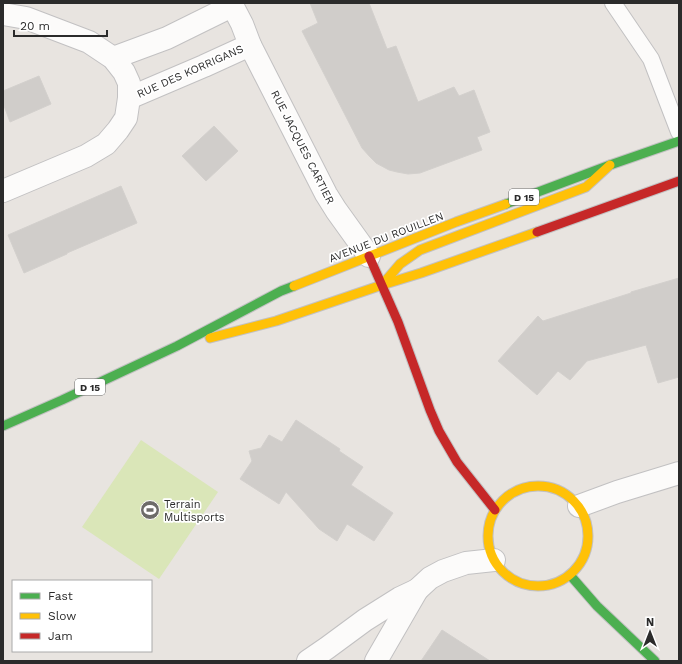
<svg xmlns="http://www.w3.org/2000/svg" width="682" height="664" font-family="'Work Sans',sans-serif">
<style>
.pitch{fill:#dae6b8}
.building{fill:#d0cdca;stroke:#d3d0cd}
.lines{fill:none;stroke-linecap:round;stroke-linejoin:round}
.lane-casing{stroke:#c2c1c2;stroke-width:18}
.street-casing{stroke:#c2c1c2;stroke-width:24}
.fast-casing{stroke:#c2c1c2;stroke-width:11}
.slow-casing{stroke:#c2c1c2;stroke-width:11}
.jam-casing{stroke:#c2c1c2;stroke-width:11}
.lane{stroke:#fcfbfa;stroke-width:16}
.street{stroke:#fcfbfa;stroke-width:22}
.fast{stroke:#4caf50;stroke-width:9}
.slow{stroke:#ffc107;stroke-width:9}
.jam{stroke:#c62828;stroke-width:9}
.labels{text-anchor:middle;stroke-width:3.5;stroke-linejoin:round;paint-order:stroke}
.shield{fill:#fff;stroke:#6b6b6b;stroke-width:1}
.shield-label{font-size:10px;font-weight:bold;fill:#2b2b2b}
.street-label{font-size:11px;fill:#2b2b2b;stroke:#fff}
.poi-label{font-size:11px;fill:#2b2b2b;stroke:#fff;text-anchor:start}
</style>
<rect width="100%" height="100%" fill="#e8e4e0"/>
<path class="pitch" d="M141,440L218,492L159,579L82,527Z"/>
<g class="building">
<path d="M310,3H369L387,49L396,46L418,102L454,87L459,96L474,90L490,132L477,137L482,150L420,173L408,174L397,172L389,170L376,163L370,157L362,148L302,31L318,23Z"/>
<path d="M39,76L51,104L10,122L3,103V91Z"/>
<path d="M214,126L238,151L206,181L182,156Z"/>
<path d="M121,186L137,223L67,253V254L24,273L8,235Z"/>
<path d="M679,278V377L658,383L646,345L587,361L570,380L558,371L537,395L498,361L538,316L543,321L631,293V292Z"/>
<path d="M296,420L340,449L339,451L363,467L351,485L393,513L374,541L347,524L337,541L319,529L286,492L279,504L240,479L252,461L249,451L261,448L269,435L282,442Z"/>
<path d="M442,630L490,661H421Z"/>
</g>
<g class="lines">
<g class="lane-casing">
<path id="lane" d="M613,3L651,59L679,132"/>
</g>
<g class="street-casing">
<g id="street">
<path d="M231,3L242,24L250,45L326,194L336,210L369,256"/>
<path d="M3,14L26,18L89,42L113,58L124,72L129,83V98L126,118L118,130L106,144L86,156L3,191"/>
<path d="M113,58L167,38L232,6"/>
<path d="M129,98L204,66L250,45"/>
<path d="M579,506L617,492L679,473"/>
<path d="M308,661L327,648L365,620L400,598L417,590L430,578L443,571L466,563L494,560"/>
<path d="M376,661L417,590"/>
</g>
</g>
<g class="fast-casing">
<g id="fast">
<path d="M506,204L610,165L679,141"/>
<path d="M3,426L62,400L177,346L281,291L294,286"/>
<path d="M570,575L597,606L655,661"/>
</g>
</g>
<g class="slow-casing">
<g id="slow">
<path d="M382,285L400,264L420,250L586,187L610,165"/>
<path d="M294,286L456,222L506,204"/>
<path d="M210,338L276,321L382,285L421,273L537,232"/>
<circle cx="538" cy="536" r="50"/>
</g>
</g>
<g class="jam-casing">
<g id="jam">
<path d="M537,232L679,181"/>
<path d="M369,256L398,322L430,410L439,431L457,462L495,510"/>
</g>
</g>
<use href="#lane" class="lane"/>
<use href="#street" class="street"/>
<use href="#fast" class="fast"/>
<use href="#slow" class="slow"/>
<use href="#jam" class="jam"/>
</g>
<defs>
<g id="stadium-disc" transform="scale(1)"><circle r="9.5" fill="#6d6c6a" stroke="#fff"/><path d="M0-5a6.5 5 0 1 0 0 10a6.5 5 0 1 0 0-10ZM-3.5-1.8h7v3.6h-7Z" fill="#fff"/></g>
</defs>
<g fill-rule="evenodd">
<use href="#stadium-disc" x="150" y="510"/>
</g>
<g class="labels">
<g class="shield">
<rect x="509" y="189" width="30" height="16" rx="3"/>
<rect x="75" y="379" width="30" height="16" rx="3"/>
</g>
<g class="shield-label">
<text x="524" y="201">D 15</text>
<text x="90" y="391">D 15</text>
</g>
<g class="street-label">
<text transform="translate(190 71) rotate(-24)" y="4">RUE DES KORRIGANS</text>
<text transform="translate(303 147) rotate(63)" y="4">RUE JACQUES CARTIER</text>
<text transform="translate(386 237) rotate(-21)" y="4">AVENUE DU ROUILLEN</text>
</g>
<g class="poi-label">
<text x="164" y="508">Terrain<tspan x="164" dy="13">Multisports</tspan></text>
</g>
</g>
<rect width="682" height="664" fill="none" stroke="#2b2b2b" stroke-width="8"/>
<rect x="12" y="580" width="140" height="72" fill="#ffffff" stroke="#aaaaaa"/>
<rect x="20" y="593" width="20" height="6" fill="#4caf50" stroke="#aaaaaa"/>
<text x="48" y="600" font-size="12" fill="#2b2b2b">Fast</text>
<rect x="20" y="613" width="20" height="6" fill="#ffc107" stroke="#aaaaaa"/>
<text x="48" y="620" font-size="12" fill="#2b2b2b">Slow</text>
<rect x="20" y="633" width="20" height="6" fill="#c62828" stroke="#aaaaaa"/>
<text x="48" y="640" font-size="12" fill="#2b2b2b">Jam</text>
<g transform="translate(650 632)" stroke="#ffffff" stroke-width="3" paint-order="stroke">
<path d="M0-3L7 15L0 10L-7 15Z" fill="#2b2b2b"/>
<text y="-6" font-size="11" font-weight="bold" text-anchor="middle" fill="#2b2b2b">N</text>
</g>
<path d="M14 30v6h93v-6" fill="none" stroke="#2b2b2b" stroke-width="2"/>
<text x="20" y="30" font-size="12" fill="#2b2b2b" stroke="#ffffff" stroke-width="3" paint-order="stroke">20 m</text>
</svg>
